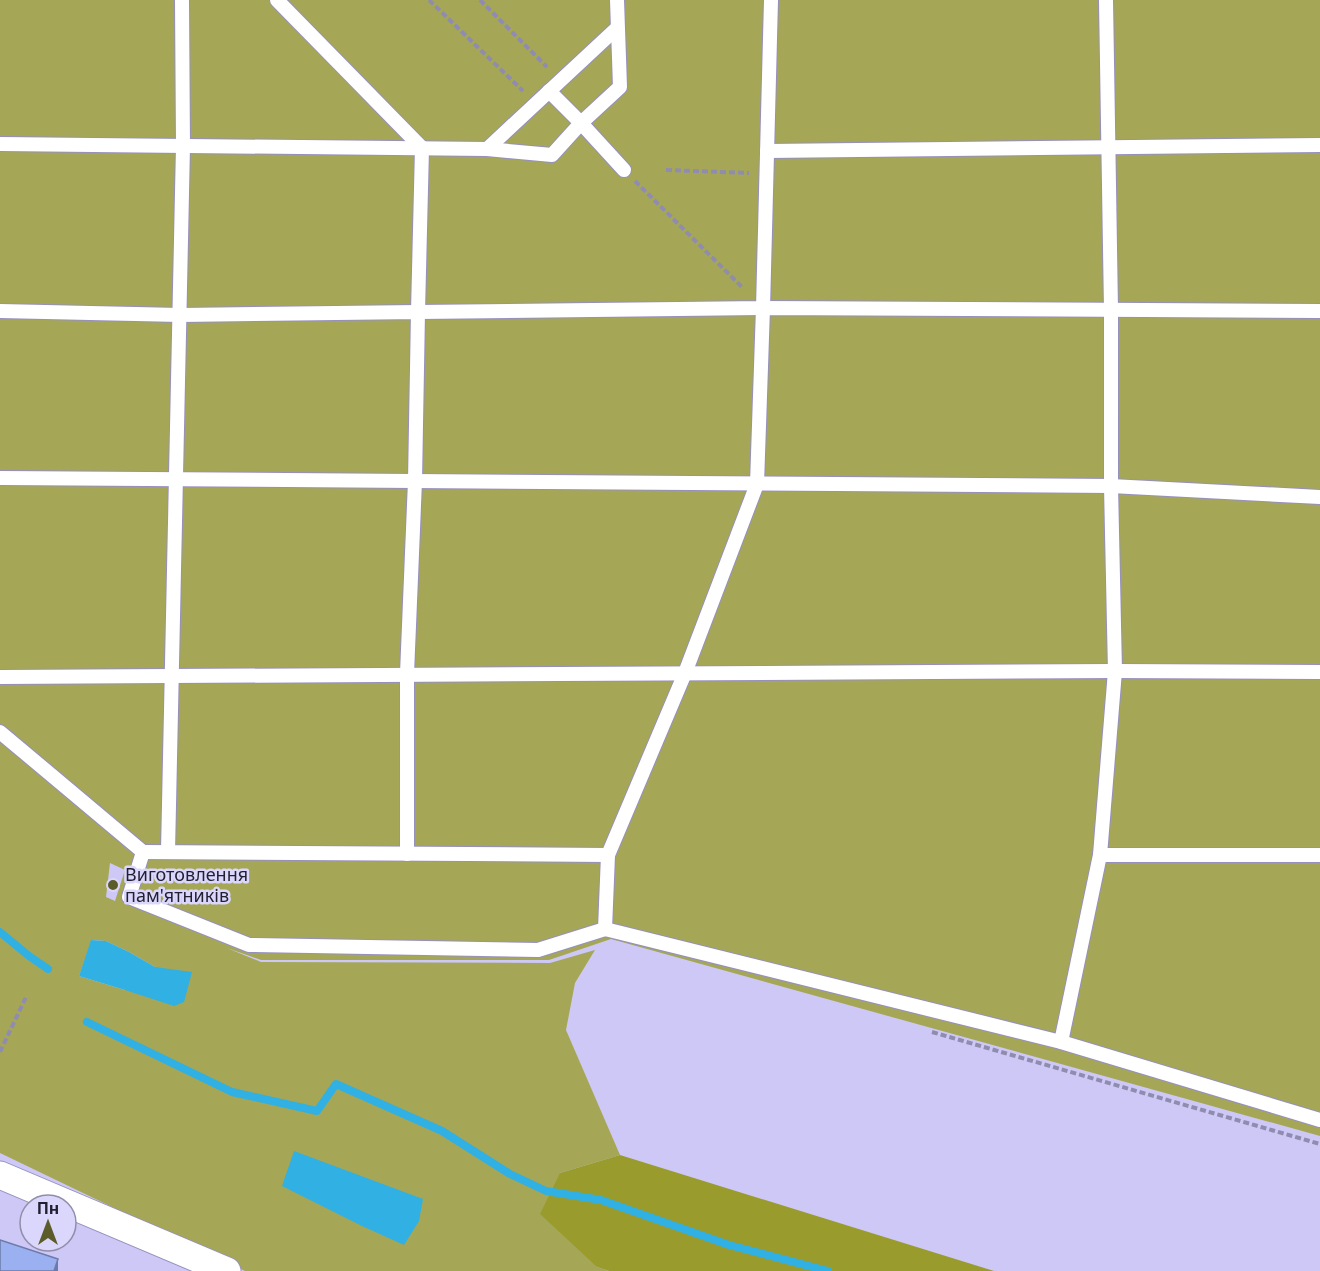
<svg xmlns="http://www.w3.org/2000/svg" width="1320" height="1271" font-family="'Noto Sans',sans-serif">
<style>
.green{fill:#a5a757;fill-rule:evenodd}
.forest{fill:#9a9b2d}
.water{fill:#30b0e3}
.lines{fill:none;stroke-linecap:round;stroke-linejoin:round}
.stream{stroke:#30b0e3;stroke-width:8}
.lane-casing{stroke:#9691bc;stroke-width:16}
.street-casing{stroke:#9691bc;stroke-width:29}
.path{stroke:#8f8caf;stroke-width:4;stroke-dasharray:6 3;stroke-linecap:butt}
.lane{stroke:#fff;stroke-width:14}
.street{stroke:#fff;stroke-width:27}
.shaded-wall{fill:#6c7ba9}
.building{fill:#9bb0f1;stroke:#6c7ba9;stroke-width:1.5}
.poi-dot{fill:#5b5c29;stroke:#dbd7fc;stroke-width:2}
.labels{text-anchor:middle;stroke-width:5;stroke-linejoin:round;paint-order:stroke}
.poi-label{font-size:18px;fill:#211f30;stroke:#dbd7fc;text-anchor:start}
</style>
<rect width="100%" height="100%" fill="#cdc8f6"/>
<path class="green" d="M0,0H1320V1136L611,939L549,960H261L227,948L261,962L550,963L595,950L575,983L566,1030L620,1155L560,1173L597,1267L609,1271H245L0,1153ZM110,863L125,870L115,901L106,897ZM92,940L106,941L129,952L155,967L125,990L79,976Z"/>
<path class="forest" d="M620,1155L994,1271H609L597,1267L540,1214L560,1173Z"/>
<g class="water">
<path d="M91,940L106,941L129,952L155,967L192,972L184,1002L174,1006L125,990L79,976Z"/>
<path d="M294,1151L423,1199L419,1221L404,1245L362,1226L282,1186Z"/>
</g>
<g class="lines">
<g class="stream">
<path d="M0,932L29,956L48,969"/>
<path d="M87,1022L232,1092L317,1111L336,1084L442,1131L510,1174L546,1191L601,1200L729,1245L828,1271"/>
</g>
<g class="lane-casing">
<g id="lane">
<path d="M277,0L422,148L418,312L763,308L771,0"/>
<path d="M549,91L581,123L624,170"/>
<path d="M0,144L487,149L552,155L581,123L620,87L617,0"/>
<path d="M487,149L617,28"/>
<path d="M767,151L1320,145"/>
<path d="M0,311L180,315L418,312L415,481L407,674V854"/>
<path d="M0,478L1111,486L1320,497"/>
<path d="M0,677L1115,671L1320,672"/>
<path d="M0,732L143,852L129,897L249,945L538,950L605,929L1061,1042L1320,1120"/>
<path d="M143,852L608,855"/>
<path d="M168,852L183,146L182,0"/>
<path d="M1100,855H1320"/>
<path d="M605,929L608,855L685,673L757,484L763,308L1320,311"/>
<path d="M1061,1042L1100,855L1115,671L1111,486V310L1106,0"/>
</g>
</g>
<g class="street-casing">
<path id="street" d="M0,1175L227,1271"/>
</g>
<g class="path">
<path d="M429,0L523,91"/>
<path d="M480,0L547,67"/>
<path d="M666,170L749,173"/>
<path d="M635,181L743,288"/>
<path d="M932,1032L1320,1144"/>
<path d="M0,1052L26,997"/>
</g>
<use href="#lane" class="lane"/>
<use href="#street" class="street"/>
</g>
<path class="shaded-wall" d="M58,1259V1271H54Z"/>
<path class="building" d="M0,1240L58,1259L54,1271H0Z"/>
<circle class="poi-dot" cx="113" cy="885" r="6"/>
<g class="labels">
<g class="poi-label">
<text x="125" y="881">Виготовлення<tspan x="125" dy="21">пам'ятників</tspan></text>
</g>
</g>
<g transform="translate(48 1223)"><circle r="28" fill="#dbd7fc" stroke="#918daa" stroke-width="1.5"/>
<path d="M0-4.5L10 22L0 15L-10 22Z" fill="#5b5c29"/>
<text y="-9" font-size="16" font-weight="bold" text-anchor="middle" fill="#211f30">Пн</text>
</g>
</svg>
